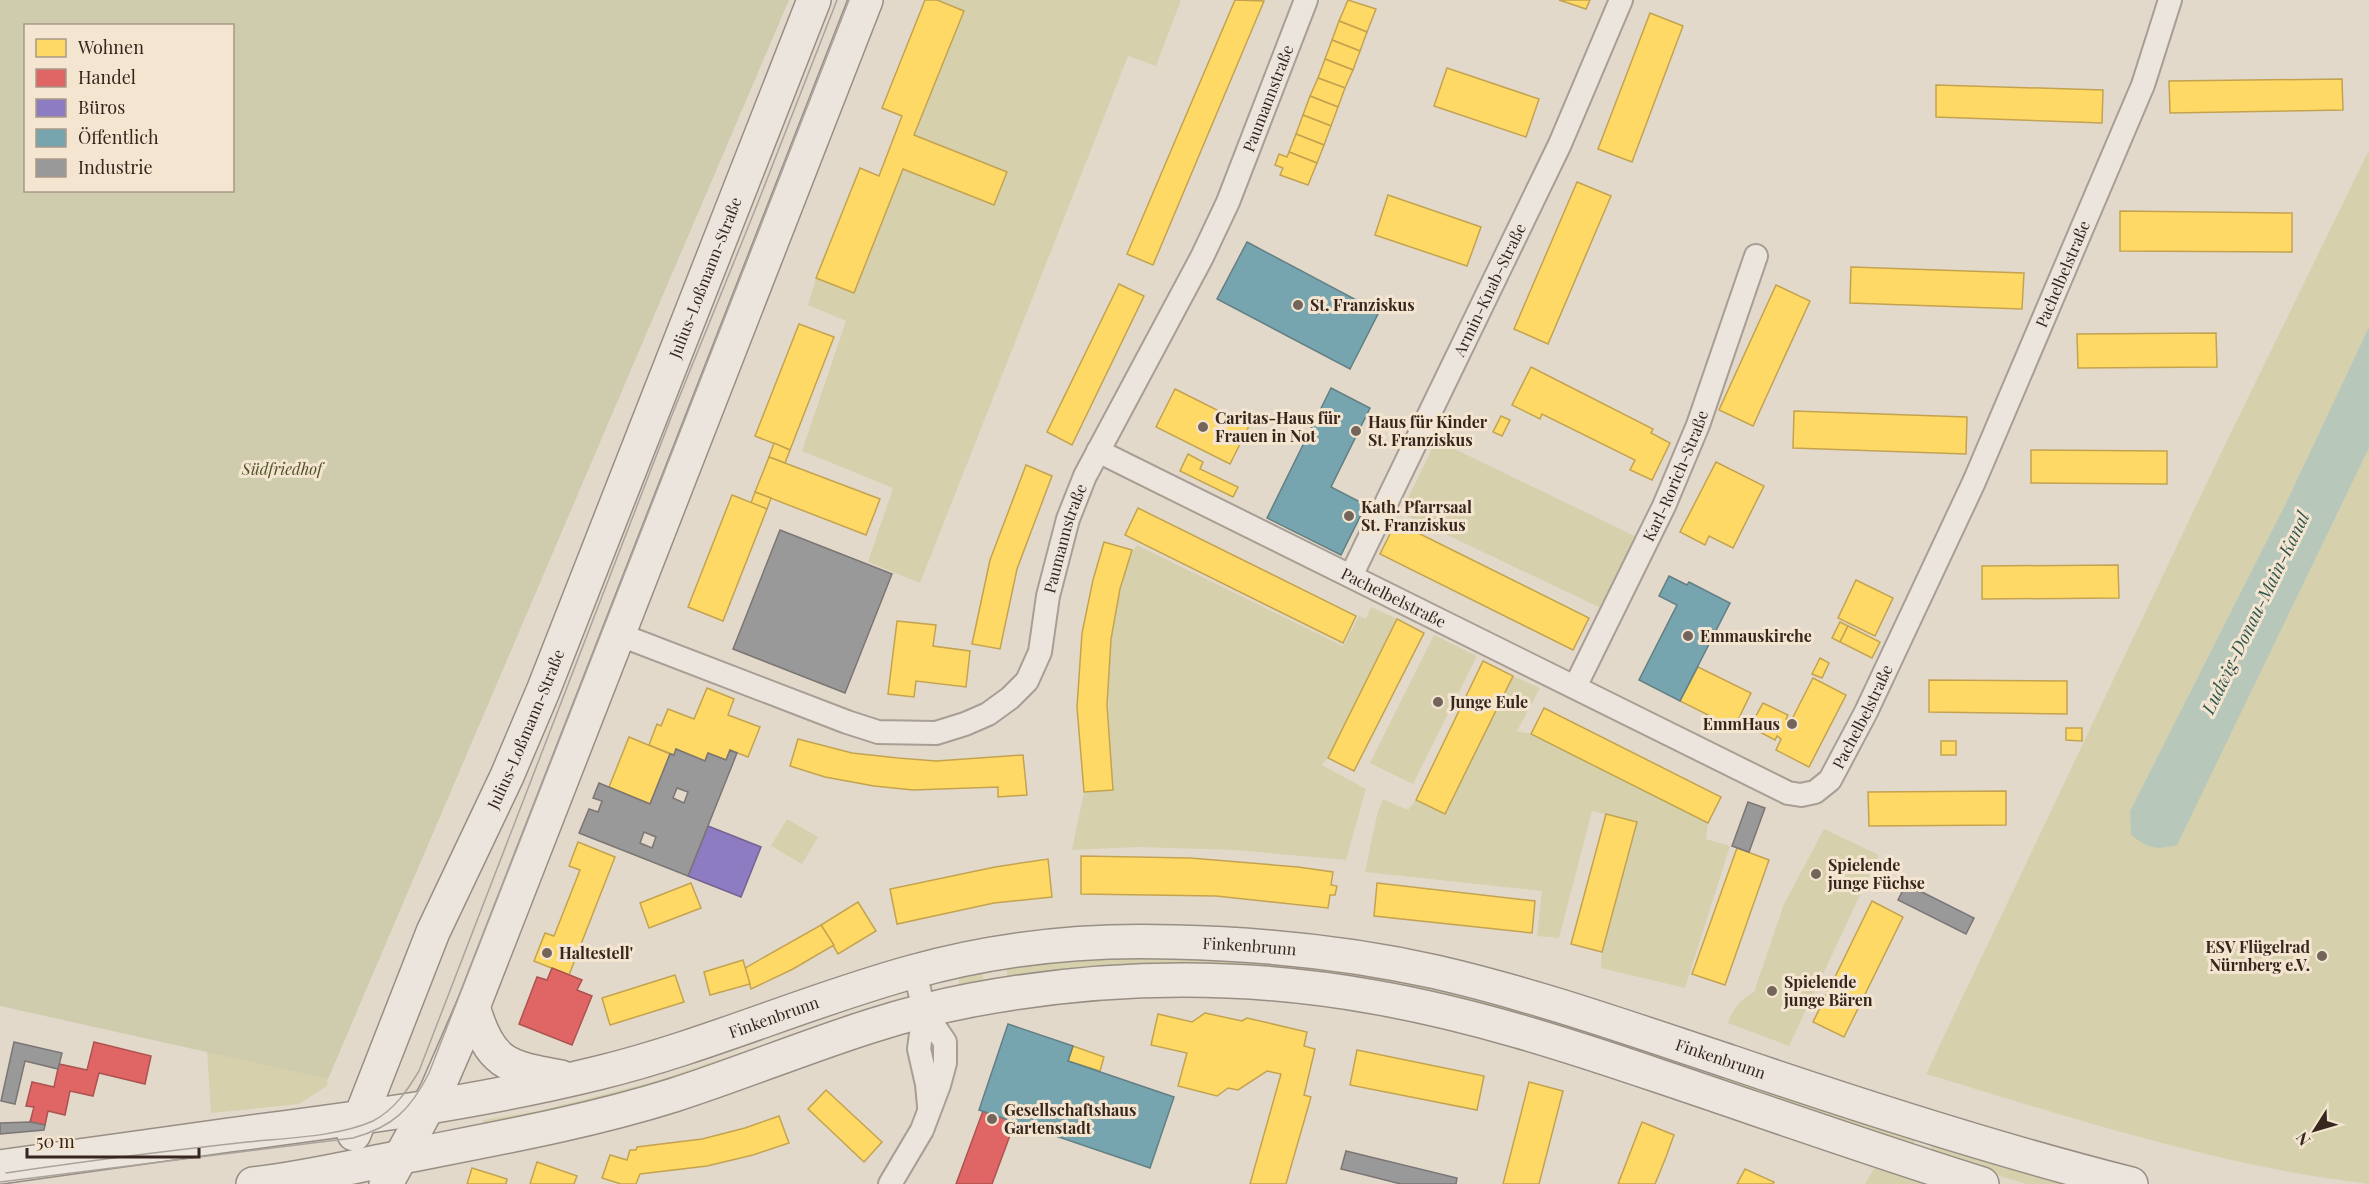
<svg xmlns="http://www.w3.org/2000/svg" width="2369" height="1184" font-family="'Playfair Display',serif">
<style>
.green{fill:#d6d0ad}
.cemetery{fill:#cfcbad;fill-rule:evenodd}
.water{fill:#b7c7ba}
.homes{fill:#ffd966;stroke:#c3a350;stroke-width:1.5}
.shops{fill:#e06666;stroke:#ad5350;stroke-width:1.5}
.offices{fill:#8e7cc3;stroke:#746291;stroke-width:1.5}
.public{fill:#76a5af;stroke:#637f83;stroke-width:1.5}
.industry{fill:#999;stroke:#7b7674;stroke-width:1.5;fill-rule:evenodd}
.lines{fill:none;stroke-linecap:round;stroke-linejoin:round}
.minor-casing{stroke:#a89e95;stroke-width:26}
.secondary-casing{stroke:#988e84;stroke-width:36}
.minor{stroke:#ebe5dd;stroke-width:22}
.secondary{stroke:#ebe5dd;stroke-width:33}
.tram{stroke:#aaa39d;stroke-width:1.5}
.poi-dot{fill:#73655a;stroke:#f4e5d1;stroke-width:2}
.labels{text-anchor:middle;stroke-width:6;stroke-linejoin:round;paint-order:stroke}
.street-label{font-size:16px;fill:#36261d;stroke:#f4e5d1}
.poi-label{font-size:16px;font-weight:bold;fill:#36261d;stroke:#f4e5d1;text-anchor:start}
.park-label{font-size:16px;font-style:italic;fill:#4d5224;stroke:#f4e5d1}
.water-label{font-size:18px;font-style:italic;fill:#2d554d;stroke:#f4e5d1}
</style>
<rect width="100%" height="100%" fill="#e3d9cb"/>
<g class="green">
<path d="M937,0H1181L1156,66L1128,56L920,583L868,562L893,488L802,451L846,321L808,305L816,278L854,293L903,169L994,205L1007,172L914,135L963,11Z"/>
<path d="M2369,150V327L2287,501L2130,811L2131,835L2177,844L2369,448V1184C2221,1167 2069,1117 1926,1074L2222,451Z"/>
<path d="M1436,440L1639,538L1605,610L1401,513Z"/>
<path d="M1137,545L1343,646L1359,616L1366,619L1371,607L1397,619L1328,758L1322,765L1366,789L1346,860L1235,850L1138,847L1072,850L1084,792L1113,790C1108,719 1102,647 1124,579C1127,567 1129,554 1137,545Z"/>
<path d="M1434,635L1477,656L1413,784L1370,763Z"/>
<path d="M1513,676L1540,688L1517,731L1531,734L1708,823L1706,839L1730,846L1685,988L1601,968L1602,952L1637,823L1592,811L1559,938L1537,936L1542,891L1365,872L1377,815L1383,799L1408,810L1416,800L1445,814Z"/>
<path d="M787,819L818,837L802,864L771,846Z"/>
<path d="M1824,829L1879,855L1789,1046L1728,1023C1733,1008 1740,1000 1754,992L1784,904Z"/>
<path d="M1181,954L1375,973L1517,1006L1700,1066L1697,1075L1515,1015L1008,982L1006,965L1054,959Z"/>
<path d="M982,970L985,986L963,989L959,985V977Z"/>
<path d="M862,1011L863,1017L664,1085L485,1128L483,1120L538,1111L653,1082Z"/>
<path d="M207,1051L328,1079L327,1086L299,1104L211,1113Z"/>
<path d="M1716,1071L1916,1137L1912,1149L1713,1080Z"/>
<path d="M1933,1142L2079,1184H2027L1929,1155Z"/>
<path d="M1875,1167L1933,1184H1865Z"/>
</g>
<path class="cemetery" d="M0,0H789L328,1079L0,1006ZM26,26H232V190H26Z"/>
<path class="water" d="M2369,327V448L2177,845C2155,850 2149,849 2131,835L2130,811L2287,501Z"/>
<g class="homes">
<path d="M925,0H937L964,11L914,135L1007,172L994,205L903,169L854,293L816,278L860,168L879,176L902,116L882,108Z"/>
<path d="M1235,0L1264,1L1153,265L1127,254Z"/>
<path d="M1348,0L1376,9L1367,32L1339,21Z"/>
<path d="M1559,0H1590L1586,9Z"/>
<path d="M1650,13L1683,26L1632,162L1598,149Z"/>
<path d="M1339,21L1367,32L1360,51L1332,40Z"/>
<path d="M1332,40L1360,51L1353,70L1325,59Z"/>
<path d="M1325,59L1353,70L1345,88L1318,78Z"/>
<path d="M1447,68L1539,99L1526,137L1434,106Z"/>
<path d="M1318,78L1345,88L1338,107L1310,96Z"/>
<path d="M2342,79L2343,110L2170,113L2169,81Z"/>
<path d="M1936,85L2103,90L2102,123L1936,117Z"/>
<path d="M1310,96L1338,107L1331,126L1303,115Z"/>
<path d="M1303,115L1331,126L1324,145L1296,134Z"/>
<path d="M1296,134L1324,145L1317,163L1289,152Z"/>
<path d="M1289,152L1317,163L1308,185L1280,175L1283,168L1275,165L1279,154L1287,157Z"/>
<path d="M1577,182L1611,196L1548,344L1514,329Z"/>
<path d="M1388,195L1481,227L1467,266L1375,235Z"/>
<path d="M2120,211L2292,213V252L2120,251Z"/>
<path d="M1851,267L2024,273L2022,309L1850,303Z"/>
<path d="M1119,284L1144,296L1072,445L1047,432Z"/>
<path d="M1776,285L1810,301L1753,426L1719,410Z"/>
<path d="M799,324L834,337L790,450L755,436Z"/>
<path d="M2216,333L2217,367L2078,368L2077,334Z"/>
<path d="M1531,367L1653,429L1651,433L1670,443L1652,480L1630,470L1635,460L1542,414L1540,419L1512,405Z"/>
<path d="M1175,389L1249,426L1230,464L1156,427Z"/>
<path d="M1794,411L1967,417L1966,454L1793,448Z"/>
<path d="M1501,416L1510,420L1502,436L1493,432Z"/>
<path d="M774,443L790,450L785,463L769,457Z"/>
<path d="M2031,450L2167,451V484L2031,483Z"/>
<path d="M1188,454L1203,462L1200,469L1238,487L1233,497L1180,471Z"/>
<path d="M769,457L880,499L866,535L755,492Z"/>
<path d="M1716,462L1764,486L1733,548L1709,536L1705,545L1680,532Z"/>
<path d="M1026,465L1052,476L1017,569L1000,649L972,644L990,560Z"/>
<path d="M755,492L771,498L767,509L751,503Z"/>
<path d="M732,495L767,509L723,621L688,607Z"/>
<path d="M1138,508L1356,616L1343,643L1125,535Z"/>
<path d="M1396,522L1589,618L1573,650L1380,554Z"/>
<path d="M1104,542L1132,550L1120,589L1111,639L1107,705L1113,790L1084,792L1077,707L1082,633L1093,580Z"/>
<path d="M2118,565L2119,598L1982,599V566Z"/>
<path d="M1856,580L1893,598L1875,636L1838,618Z"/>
<path d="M1397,619L1424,633L1354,771L1328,758Z"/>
<path d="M897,621L936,625L933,646L970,651L966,687L916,681L914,697L888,694Z"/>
<path d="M1840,622L1848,626L1840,642L1832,638Z"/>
<path d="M1848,626L1880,642L1872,658L1840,642Z"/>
<path d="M1820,658L1829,663L1822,678L1812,674Z"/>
<path d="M1483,661L1513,676L1445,814L1416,800Z"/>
<path d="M1698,667L1751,693L1734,728L1680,701Z"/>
<path d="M1813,678L1846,695L1809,767L1776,750L1781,739L1777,736L1775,740L1750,727L1763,703L1788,715L1786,719L1791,721Z"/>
<path d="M1929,680L2067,681V714L1929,712Z"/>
<path d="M707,688L734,699L728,715L760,727L748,757L730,750L726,760L708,753L705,761L676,749L674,755L649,745L657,724L661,726L668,709L694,719Z"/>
<path d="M1544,708L1721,797L1708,823L1531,734Z"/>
<path d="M2066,728H2082V741L2066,740Z"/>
<path d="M629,737L670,754L650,804L609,787Z"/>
<path d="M798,739L852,753L898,758L936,761L1023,755L1027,795L998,797V787L913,790L874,786L825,777L790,766Z"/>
<rect x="1941" y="741" width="15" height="14"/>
<path d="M2006,791V825L1869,826L1868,792Z"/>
<path d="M1606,814L1637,822L1602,952L1571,944Z"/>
<path d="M578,842L615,857L569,975L534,961L545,933L554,936L580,870L569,866Z"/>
<path d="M1737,848L1769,860L1725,985L1692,974Z"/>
<path d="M1081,856L1190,858L1298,867L1333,872L1331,885L1337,886L1335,895H1330L1328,908L1216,896L1081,894Z"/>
<path d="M1048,859L1052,897L994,903L897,924L890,889L995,867Z"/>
<path d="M691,883L701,908L649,928L640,903Z"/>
<path d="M1377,883L1535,901L1532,933L1374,916Z"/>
<path d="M1872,901L1903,917L1844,1037L1813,1022Z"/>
<path d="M858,902L876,931L838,954L821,925Z"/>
<path d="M821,925L834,945L793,969L751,989L745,968Z"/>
<path d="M743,960L750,984L710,995L704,972Z"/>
<path d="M675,975L684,1002L610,1025L602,998Z"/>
<path d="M1205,1013L1242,1021L1247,1018L1307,1032L1304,1046L1315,1049L1304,1095L1311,1097L1286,1184H1250L1281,1074L1267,1071L1238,1090L1228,1088L1217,1096L1178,1086L1187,1053L1151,1045L1158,1014L1192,1022Z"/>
<path d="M1073,1046L1104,1057L1100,1071L1068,1061Z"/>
<path d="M1357,1050L1484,1076L1477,1110L1350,1085Z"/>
<path d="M1529,1082L1563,1091L1539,1184H1503Z"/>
<path d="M826,1090L882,1142L864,1162L808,1109Z"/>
<path d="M779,1116L789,1143L753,1155L707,1166L640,1174L636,1184H621L602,1178L610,1155L627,1160L630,1150H636L637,1147L702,1139L745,1128Z"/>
<path d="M1642,1122L1674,1135L1666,1157L1655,1184H1618Z"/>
<path d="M537,1162L577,1176L574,1184H530Z"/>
<path d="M472,1168L507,1179L506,1184H467Z"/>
<path d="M1745,1169L1774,1182L1773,1184H1737Z"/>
</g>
<g class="shops">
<path d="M552,968L582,980L577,990L592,996L572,1045L519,1024L537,977L547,980Z"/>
<path d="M94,1042L151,1056L145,1084L99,1073L93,1096L70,1091L65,1115L48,1111L45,1125L30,1122L34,1107L26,1106L32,1082L54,1087L59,1064L87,1070Z"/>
<path d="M983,1111L1015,1122L992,1184H956Z"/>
</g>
<path class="offices" d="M708,826L761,847L741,897L688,876Z"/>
<g class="public">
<path d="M1247,242L1379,312L1350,369L1217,299Z"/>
<path d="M1331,388L1370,408L1331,487L1366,505L1341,555L1267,518Z"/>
<path d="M1669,576L1687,585L1689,582L1730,603L1680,701L1639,680L1677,605L1659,596Z"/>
<path d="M1008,1024L1073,1046L1068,1061L1174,1097L1150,1168L979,1110Z"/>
</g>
<g class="industry">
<path d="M780,530L892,574L845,693L733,649Z"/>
<path d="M676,749L705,761L708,753L726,760L730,750L737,753L688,876L579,833L589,809L598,812L602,801L593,798L599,783L650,804L670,754L674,755ZM677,788L688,792L684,803L673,798ZM644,832L656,837L652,848L640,843Z"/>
<path d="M1748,802L1765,808L1749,852L1732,846Z"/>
<path d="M1906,884L1974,918L1966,934L1898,900Z"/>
<path d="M14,1042L62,1053L58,1069L25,1061L15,1104L1,1101Z"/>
<path d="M30,1122L45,1125L44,1130L0,1134V1123Z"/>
<path d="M1346,1151L1457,1178L1456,1184H1401L1341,1169Z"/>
</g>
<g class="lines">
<g class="minor-casing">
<g id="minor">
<path id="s1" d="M1098,451L1788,793L1801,795L1815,792L1830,780L1866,712L1974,482L2143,85L2170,0"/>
<path id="s2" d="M1351,576L1560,144L1621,0"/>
<path id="s3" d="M618,634L847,722L878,732L936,733L965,724L988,714L1010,698L1027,681L1040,652L1048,596L1068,519L1085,476L1202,257L1228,202L1306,0"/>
<path id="s4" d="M1575,687L1664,506L1698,425L1756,256"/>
<path d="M915,971L924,1011L919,1049L927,1084L929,1106"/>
<path d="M890,1184L922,1130L939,1085L945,1063V1042L924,1011"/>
</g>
</g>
<g class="secondary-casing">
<g id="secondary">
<path d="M473,1007C491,1064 505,1067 561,1077"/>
<path id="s5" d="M354,1134L433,932L507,776L543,691L814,0"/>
<path id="s6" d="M0,1167C76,1157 153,1145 229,1135C353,1119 476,1103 598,1073C705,1047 806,1001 912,972C997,948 1086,939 1174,942C1261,944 1351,953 1436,972C1536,995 1634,1030 1731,1062C1863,1107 1996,1150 2131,1184"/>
<path d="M253,1184C307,1178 359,1165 412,1155C499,1138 588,1122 674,1095C773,1063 869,1019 972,1000C1105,975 1240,973 1374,997C1471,1014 1565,1044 1659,1076C1766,1112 1873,1150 1982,1184"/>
<path d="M386,1184L437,1090L473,1007L866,0"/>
</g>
</g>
<use href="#minor" class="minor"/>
<use href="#secondary" class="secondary"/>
<g class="tram">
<path d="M6,1173C86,1161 166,1151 247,1142C285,1138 337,1137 373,1121C394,1110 407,1091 419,1071L672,415L755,210L837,0"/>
<path d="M0,1182L353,1138C393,1127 411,1109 429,1073L849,0"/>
</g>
</g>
<g class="poi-dot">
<circle cx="1298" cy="305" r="6"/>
<circle cx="1203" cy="427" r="6"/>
<circle cx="1356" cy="431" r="6"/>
<circle cx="1349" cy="516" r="6"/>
<circle cx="1688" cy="636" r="6"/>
<circle cx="1438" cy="702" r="6"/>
<circle cx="1792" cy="724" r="6"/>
<circle cx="1816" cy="874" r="6"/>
<circle cx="547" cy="953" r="6"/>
<circle cx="2322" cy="956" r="6"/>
<circle cx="1772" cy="991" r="6"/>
<circle cx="992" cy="1119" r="6"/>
</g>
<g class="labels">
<g class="street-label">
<text dy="6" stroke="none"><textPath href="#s3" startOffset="1077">Paumannstraße</textPath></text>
<text dy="6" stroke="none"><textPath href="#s1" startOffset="1374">Pachelbelstraße</textPath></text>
<text dy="6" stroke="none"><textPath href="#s5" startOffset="926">Julius-Loßmann-Straße</textPath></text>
<text dy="6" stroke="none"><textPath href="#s2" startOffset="318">Armin-Knab-Straße</textPath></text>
<text dy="6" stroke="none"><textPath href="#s4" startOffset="234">Karl-Rorich-Straße</textPath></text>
<text dy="6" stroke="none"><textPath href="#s3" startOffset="591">Paumannstraße</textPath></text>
<text dy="6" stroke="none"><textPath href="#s1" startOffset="330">Pachelbelstraße</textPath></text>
<text dy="6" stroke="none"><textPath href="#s1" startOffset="888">Pachelbelstraße</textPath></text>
<text dy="6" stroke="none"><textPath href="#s5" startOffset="440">Julius-Loßmann-Straße</textPath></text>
<text dy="6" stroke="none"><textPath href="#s6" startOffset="1276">Finkenbrunn</textPath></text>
<text dy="6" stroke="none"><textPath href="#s6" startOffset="790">Finkenbrunn</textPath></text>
<text dy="6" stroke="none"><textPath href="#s6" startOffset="1762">Finkenbrunn</textPath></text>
</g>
<g class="poi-label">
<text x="1310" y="311">St. Franziskus</text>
<text x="1215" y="424">Caritas-Haus für<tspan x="1215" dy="18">Frauen in Not</tspan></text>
<text x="1368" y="428">Haus für Kinder<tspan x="1368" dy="18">St. Franziskus</tspan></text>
<text x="1361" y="513">Kath. Pfarrsaal<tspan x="1361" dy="18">St. Franziskus</tspan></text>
<text x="1700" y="642">Emmauskirche</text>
<text x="1450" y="708">Junge Eule</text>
<text x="1780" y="730" text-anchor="end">EmmHaus</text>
<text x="1828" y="871">Spielende<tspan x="1828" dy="18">junge Füchse</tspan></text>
<text x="2310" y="953" text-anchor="end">ESV Flügelrad<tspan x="2310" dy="18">Nürnberg e.V.</tspan></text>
<text x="559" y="959">Haltestell'</text>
<text x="1784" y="988">Spielende<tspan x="1784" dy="18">junge Bären</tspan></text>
<text x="1004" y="1116">Gesellschaftshaus<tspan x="1004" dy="18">Gartenstadt</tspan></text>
</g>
<g class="park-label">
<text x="282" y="475">Südfriedhof</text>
</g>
<g class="water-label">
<text transform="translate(2256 613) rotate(-64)" y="6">Ludwig-Donau-Main-Kanal</text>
</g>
</g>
<rect x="24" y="24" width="210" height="168" fill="#f4e5d1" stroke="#a89989" stroke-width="1.5"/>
<rect x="36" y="39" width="30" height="18" fill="#ffd966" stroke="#a89989" stroke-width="1.5"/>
<text x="78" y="54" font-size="18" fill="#36261d">Wohnen</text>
<rect x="36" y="69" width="30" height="18" fill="#e06666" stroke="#a89989" stroke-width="1.5"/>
<text x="78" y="84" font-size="18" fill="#36261d">Handel</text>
<rect x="36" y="99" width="30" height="18" fill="#8e7cc3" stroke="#a89989" stroke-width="1.5"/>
<text x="78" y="114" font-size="18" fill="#36261d">Büros</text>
<rect x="36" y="129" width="30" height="18" fill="#76a5af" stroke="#a89989" stroke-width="1.5"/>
<text x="78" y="144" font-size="18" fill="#36261d">Öffentlich</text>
<rect x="36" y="159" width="30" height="18" fill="#999999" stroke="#a89989" stroke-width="1.5"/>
<text x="78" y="174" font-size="18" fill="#36261d">Industrie</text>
<g transform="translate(2315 1130) rotate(233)" stroke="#f4e5d1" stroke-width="4.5" paint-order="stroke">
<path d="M0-4.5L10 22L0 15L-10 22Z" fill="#36261d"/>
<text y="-9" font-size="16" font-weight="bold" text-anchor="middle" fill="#36261d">N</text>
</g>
<path d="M27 1148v9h172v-9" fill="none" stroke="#36261d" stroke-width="3"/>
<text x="36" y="1148" font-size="18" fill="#36261d" stroke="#f4e5d1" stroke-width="4.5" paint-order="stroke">50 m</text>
</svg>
